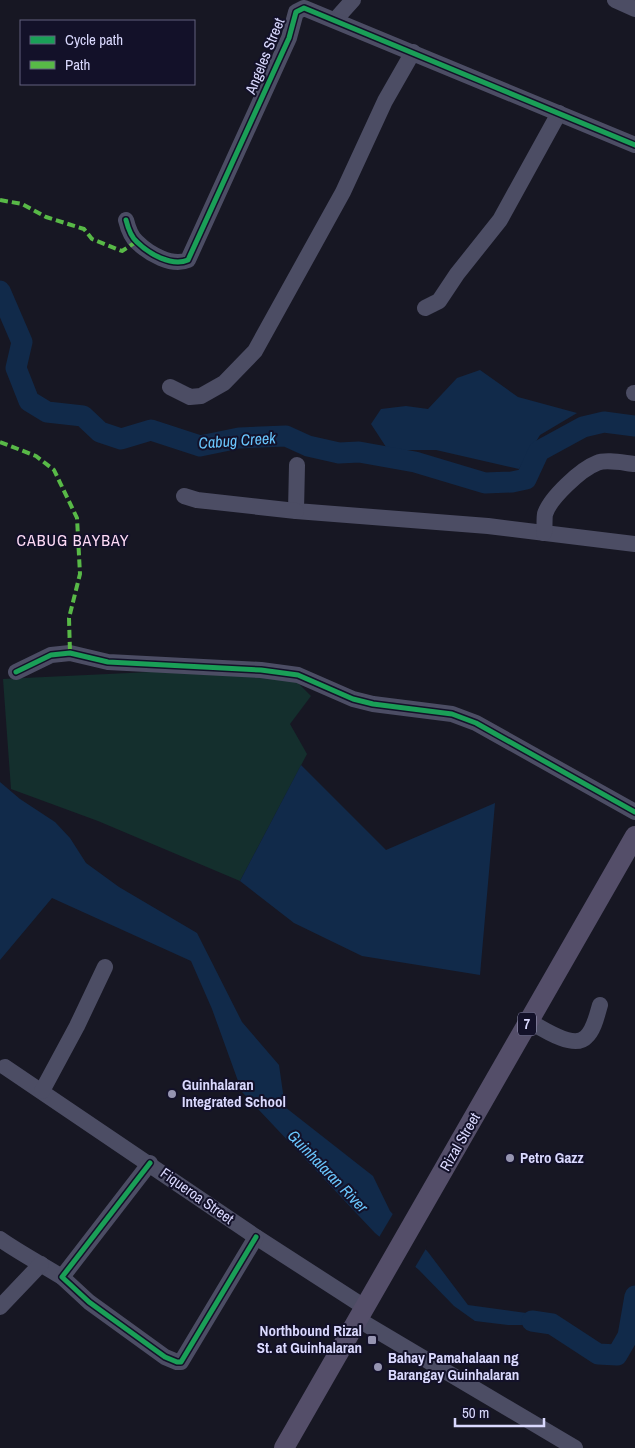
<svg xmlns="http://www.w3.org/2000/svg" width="635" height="1448" font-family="'Archivo Narrow',sans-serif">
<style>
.green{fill:#142f2d}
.water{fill:#112a4a}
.pier{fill:#171723}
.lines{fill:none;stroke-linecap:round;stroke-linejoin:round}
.river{stroke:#112a4a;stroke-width:21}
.minor{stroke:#4c4d64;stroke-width:16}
.major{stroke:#544e69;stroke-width:20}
.quiet{stroke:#58b947;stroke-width:4;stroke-dasharray:8 4;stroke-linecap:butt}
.cycleway-casing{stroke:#131129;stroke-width:8}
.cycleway{stroke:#1a9f57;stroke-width:5}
.poi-dot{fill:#9695b1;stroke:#131129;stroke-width:2}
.labels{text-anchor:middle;stroke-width:4;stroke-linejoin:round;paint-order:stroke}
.shield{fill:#131129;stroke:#9e9dbe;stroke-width:1}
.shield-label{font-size:14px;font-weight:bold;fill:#dad9fe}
.street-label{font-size:15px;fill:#dad9fe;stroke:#131129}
.poi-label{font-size:15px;font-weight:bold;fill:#dad9fe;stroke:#131129;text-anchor:start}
.water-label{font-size:16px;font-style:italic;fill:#69c5fc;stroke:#131129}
.neighbourhood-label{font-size:16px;letter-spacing:1px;fill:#fedbf5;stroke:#131129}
</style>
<rect width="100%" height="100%" fill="#171723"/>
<path class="green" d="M171,671L295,680L311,696L290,724L307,754L240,881L98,821L11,789L3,679Z"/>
<g class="water">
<path d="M480,370L518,397L577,413L540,435L519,469L436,450H388L371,424L381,409L406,406L428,409L457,378Z"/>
<path d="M301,765L386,850L495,803L480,975L362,956L294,923L240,881Z"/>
<path d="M0,782L20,799L55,822L70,838L86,863L119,887L197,933L242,1022L279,1065L285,1107L373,1176L390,1211L428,1252L468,1305L541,1315L561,1324L558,1330L533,1325H508L475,1321L454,1306L419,1270L375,1233L242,1092L212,1009L191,961L52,898L0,960Z"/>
</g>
<path class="pier" d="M394,1212L427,1247L414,1269L378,1239Z"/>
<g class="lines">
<g class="river">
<path d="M0,291L22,342L16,368L29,401L47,412L83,416L100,432L121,439L151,430L200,446L239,438L286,436L308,446L339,453L359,452L415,462L485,483L512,482L526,479L539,451L583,427L604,422L635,426"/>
<path d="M532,1321L552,1324L598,1354L617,1355L628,1336L635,1296"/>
</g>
<g class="minor">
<path d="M615,0L635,9"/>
<path d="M335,20L353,0"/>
<path d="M126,220C128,228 131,237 137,242C149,254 172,267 188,260L289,38L296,12L304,8L635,145"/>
<path d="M425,308L439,301L457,274L500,220L559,113"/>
<path d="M170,387L190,397L201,396L224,383L255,351L343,192L385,101L413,52"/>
<path d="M634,393H635"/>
<path d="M297,465L296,511L488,526L635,544"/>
<path d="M184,496L197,500L296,511"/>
<path d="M544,533C545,527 544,520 545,514C550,498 581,469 597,463C606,459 624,463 635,464"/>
<path d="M16,672L51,655L70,653L108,662L261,670L298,675L353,699L373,704L452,714L476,723L635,812"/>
<path d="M529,1021C541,1028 574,1050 586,1037C594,1030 597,1015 600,1005"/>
<path d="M5,1067L256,1237L366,1308"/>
<path d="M42,1091L77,1026L105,967"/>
<path d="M150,1163L62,1277L89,1302L165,1357L177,1362H181L256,1237"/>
<path d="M0,1239C20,1253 41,1264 62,1277"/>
<path d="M0,1307L41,1264"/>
<path d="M359,1320L575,1448"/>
</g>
<path class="major" d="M284,1448L635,836"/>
<g class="quiet">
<path d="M0,200L22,204L46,217L84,229L92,239L122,251L136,242"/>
<path d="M0,442L36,456L54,470L77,518L80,574L69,618L70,653"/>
</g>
<g class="cycleway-casing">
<g id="cycleway">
<path d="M126,220C128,228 131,237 137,242C149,254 172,267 188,260L289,38L296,12L304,8L635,145"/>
<path d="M16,672L51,655L70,653L108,662L261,670L298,675L353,699L373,704L452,714L476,723L635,812"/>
<path d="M150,1163L62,1277L89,1302L165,1357L177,1362H181L256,1237"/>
</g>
</g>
<use href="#cycleway" class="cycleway"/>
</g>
<g class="poi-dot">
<circle cx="172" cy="1094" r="5"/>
<circle cx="510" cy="1158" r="5"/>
<rect x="367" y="1335" width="10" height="10" rx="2.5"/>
<circle cx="378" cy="1367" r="5"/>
</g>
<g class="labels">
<rect class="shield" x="518" y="1012.5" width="18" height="23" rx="4"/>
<g class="shield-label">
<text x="527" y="1029">7</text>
</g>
<g class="street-label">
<text transform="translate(265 56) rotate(-68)" y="5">Angeles Street</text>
<text transform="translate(460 1142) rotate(-60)" y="5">Rizal Street</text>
<text transform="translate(197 1196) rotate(35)" y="5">Fiqueroa Street</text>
</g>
<g class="poi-label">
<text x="182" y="1090">Guinhalaran<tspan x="182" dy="17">Integrated School</tspan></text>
<text x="520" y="1163">Petro Gazz</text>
<text x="362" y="1336" text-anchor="end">Northbound Rizal<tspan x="362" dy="17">St. at Guinhalaran</tspan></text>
<text x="388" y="1363">Bahay Pamahalaan ng<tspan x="388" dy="17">Barangay Guinhalaran</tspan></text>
</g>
<g class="water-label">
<text transform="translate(237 440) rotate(-4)" y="6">Cabug Creek</text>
<text transform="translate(328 1171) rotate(46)" y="6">Guinhalaran River</text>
</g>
<g class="neighbourhood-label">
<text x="73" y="546">CABUG BAYBAY</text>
</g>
</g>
<rect x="20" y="20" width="175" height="65" fill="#131129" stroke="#63617e"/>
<rect x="30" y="36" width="25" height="8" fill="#1a9f57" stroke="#63617e"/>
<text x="65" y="45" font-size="15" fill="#dad9fe">Cycle path</text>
<rect x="30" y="61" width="25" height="8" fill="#58b947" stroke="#63617e"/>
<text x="65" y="70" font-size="15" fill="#dad9fe">Path</text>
<path d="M455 1418v8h89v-8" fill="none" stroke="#dad9fe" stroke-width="2.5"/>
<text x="462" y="1418" font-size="15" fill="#dad9fe" stroke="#131129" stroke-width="4" paint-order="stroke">50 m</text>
</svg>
